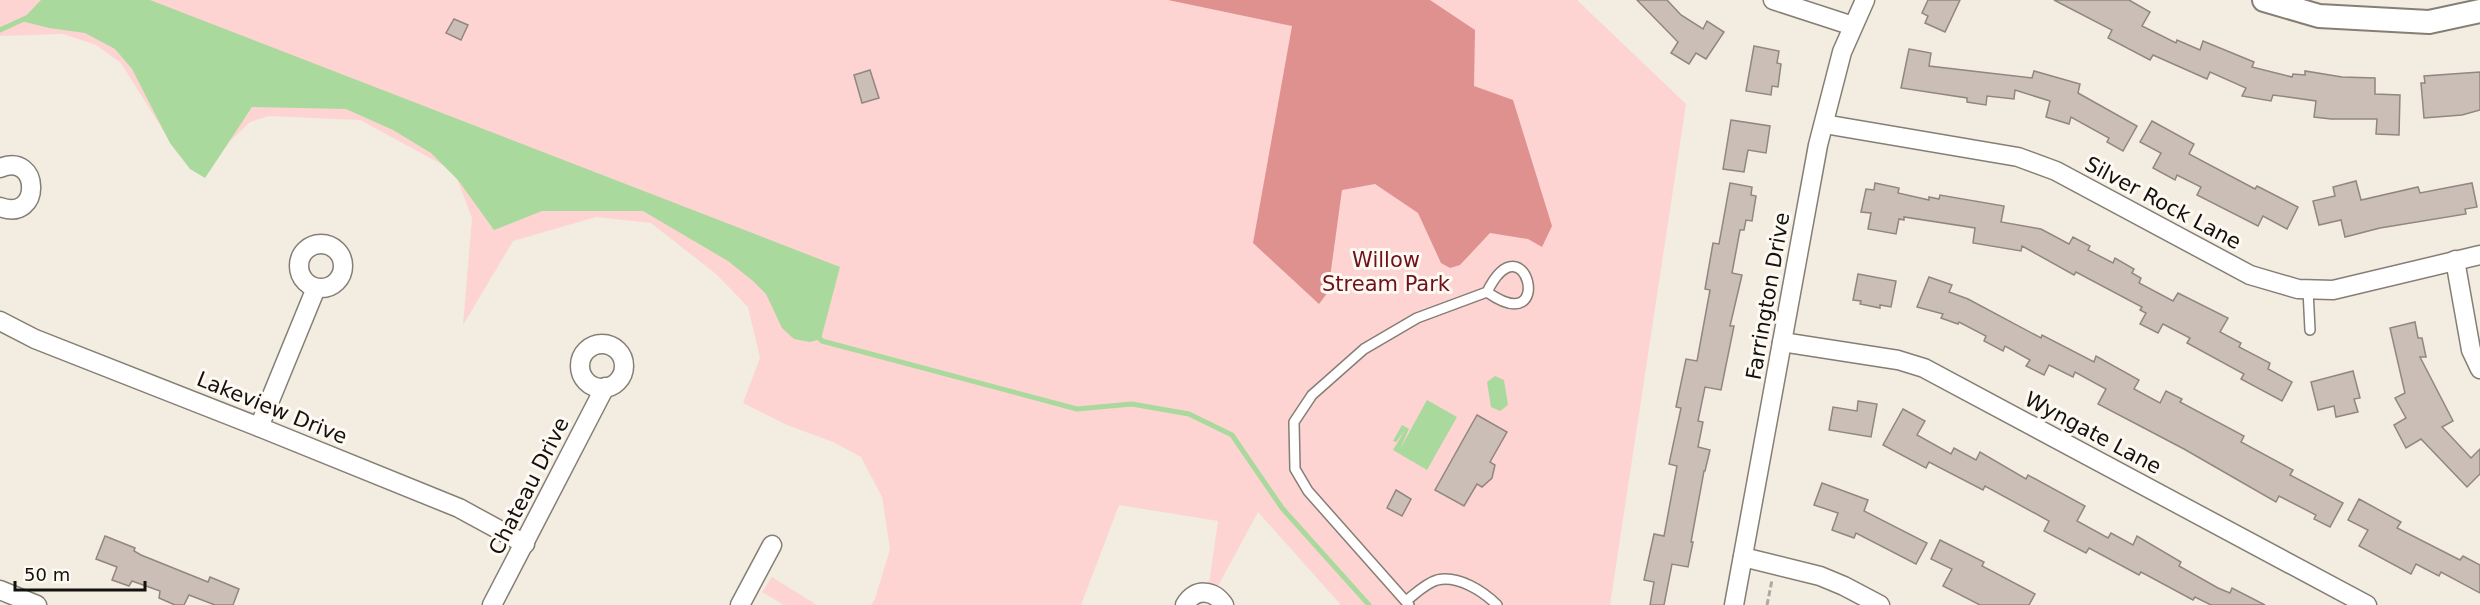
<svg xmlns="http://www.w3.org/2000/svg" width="2480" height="605" font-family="'DejaVu Sans',sans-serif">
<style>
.green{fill:#fdd4d2}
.forest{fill:#df918f}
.water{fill:#aad99d}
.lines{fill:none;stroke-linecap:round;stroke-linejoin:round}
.stream{stroke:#aad99d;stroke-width:5}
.building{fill:#cabeb7;stroke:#928680;stroke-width:1.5}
.service-casing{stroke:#857e74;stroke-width:12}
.minor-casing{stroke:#857e74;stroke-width:21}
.tertiary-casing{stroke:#857e74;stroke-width:26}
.path{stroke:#aea99f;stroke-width:3;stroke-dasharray:6 3;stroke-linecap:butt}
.service{stroke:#fff;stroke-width:9}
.minor{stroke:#fff;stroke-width:18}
.tertiary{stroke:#fff;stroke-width:22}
.labels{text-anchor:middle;stroke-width:6;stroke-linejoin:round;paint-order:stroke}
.street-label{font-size:21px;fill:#13110d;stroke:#fefaf3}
.park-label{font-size:21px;fill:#6e111b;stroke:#fefaf3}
</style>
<rect width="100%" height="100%" fill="#f3ece0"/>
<g class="green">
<path d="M0,0H1577L1686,104L1610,605H1341L1258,512L1218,586L1209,584L1218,521L1119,505L1081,605H871L875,599L890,549L882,497L861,457L833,442L787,425L743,403L760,358L748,307L716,274L651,223L596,217L513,241L463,325L472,218L454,171L360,120L269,116L250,122L230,141L209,172L178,154L121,63L96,45L63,34L0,36Z"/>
<path d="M772,577L778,581L817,605H784L762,592Z"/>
</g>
<path class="forest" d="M1168,0H1430L1475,30L1474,86L1513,100L1552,226L1542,247L1528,239L1490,233L1460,265L1450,268L1441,263L1418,213L1375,184L1342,190L1328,292L1319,304L1253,243L1292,26Z"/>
<g class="water">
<path d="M41,0H150L840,267L821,339L810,342L794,339L782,328L766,294L753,281L728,261L643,211H542L494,230L458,180L431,153L393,130L346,109L252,107L205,178L190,169L170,143L132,69L115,49L85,33L49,28L21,21Z"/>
<path d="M1495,376L1504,380L1508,405L1500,411L1491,407L1487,382Z"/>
<path d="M1427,400L1457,417L1427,470L1393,450L1405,430L1396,442L1393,441L1402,425L1409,429L1400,449Z"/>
</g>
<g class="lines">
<g class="stream">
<path d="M0,30L26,18"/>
<path d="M816,334L822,341L1077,409L1132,404L1189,414L1232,435L1282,508L1369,605"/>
</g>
</g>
<g class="building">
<path d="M1637,0H1667L1681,15L1703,29L1707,21L1724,32L1706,59L1696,53L1689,64L1671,53L1678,42Z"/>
<path d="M1928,0H1960L1945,32L1925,23L1928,16L1922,13Z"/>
<path d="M2054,0H2129L2150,12L2142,26L2176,43L2177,40L2200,50L2203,41L2254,62L2252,67L2292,77L2293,74L2305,75V71L2342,77L2375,78V94L2400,95L2399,135L2376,134L2377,119H2331L2314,117L2316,101L2273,95L2271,101L2242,96L2246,88L2210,72L2207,79L2153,55L2150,60L2108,38L2112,30Z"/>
<path d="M454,19L468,25L461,40L446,33Z"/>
<path d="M1754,46L1779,51L1777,63L1781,64L1778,87L1772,86L1771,95L1746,91Z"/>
<path d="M1909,49L1931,53L1929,66L2032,78L2034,71L2080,84L2078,93L2137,126L2123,151L2107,142L2109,138L2071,117L2069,124L2046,117L2050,101L2015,90L2014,99L1987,96L1986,105L1967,102V98L1901,88Z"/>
<path d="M870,70L879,98L862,103L854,75Z"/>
<path d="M2480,72V110L2462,115L2424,118L2421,83H2425L2424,76Z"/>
<path d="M1731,120L1770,126L1766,153L1748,150L1744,172L1723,169Z"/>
<path d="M2152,121L2194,144L2189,154L2255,189L2257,186L2298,207L2287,229L2263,216L2258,226L2197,195L2201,187L2177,175L2175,180L2153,168L2161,153L2140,142Z"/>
<path d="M2356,181L2361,200L2418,187L2420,193L2472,183L2477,207L2465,209L2466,214L2380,228L2345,237L2341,220L2319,225L2313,201L2335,196L2333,187Z"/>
<path d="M1730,183L1752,187L1751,195L1756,196L1752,221L1746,220L1744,230H1740L1732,273L1742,275L1730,326H1734L1721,390L1705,387L1698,421L1703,422L1698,447L1710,450L1705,471H1704L1691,542H1693L1688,567L1672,564L1664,605H1650L1654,582L1644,580L1654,534L1664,536L1677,466L1669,464L1681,408L1676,407L1686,359L1697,361L1710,290L1705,289L1713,243L1719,244Z"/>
<path d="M1875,183L1899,188L1898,193L1929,200V197L1939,199L1940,195L2004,206L2001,222L2041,229L2069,244L2073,237L2090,246L2088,250L2113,263L2115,258L2134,269L2132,273L2141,278L2139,283L2173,301L2178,293L2228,318L2220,332L2241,343L2239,347L2270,363L2268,369L2292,382L2282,401L2241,379L2244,374L2187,343L2190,338L2163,324L2158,333L2140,324L2146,313L2140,310L2142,307L2076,272L2074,275L2022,246L2021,251L1973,243L1975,228L1904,217V220L1899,219L1896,234L1868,229L1871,213L1861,212L1866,189L1874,190Z"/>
<path d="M1858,274L1896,281L1891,307L1880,305V308L1860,304L1861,301L1853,300Z"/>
<path d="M1929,277L1952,285L1949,292L1968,299L2041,338L2042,335L2094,362L2096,356L2139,380L2134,389L2160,403L2166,391L2182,399L2180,402L2244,436L2241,442L2293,470L2290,475L2343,503L2330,527L2314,519L2316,515L2279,496L2276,502L2184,449L2098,404L2106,389L2075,372L2073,377L2049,365L2044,375L2026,366L2030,360L2005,346L2003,351L1984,341L1986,336L1959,322L1958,324L1941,318L1943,314L1917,307Z"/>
<path d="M2415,322L2418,338H2422L2426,357H2420L2453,421L2442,427L2471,458L2480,449V474L2467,487L2421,439L2406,448L2394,425L2406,418L2395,398L2405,393L2390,328Z"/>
<path d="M2353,371L2360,398L2354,399L2358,412L2336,417L2334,406L2318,410L2311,382Z"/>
<path d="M1858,401L1877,404L1871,437L1829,430L1833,407L1857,411Z"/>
<path d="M1903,409L1925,421L1917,435L1951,454L1954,448L1976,460L1980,452L2026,479L2028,475L2085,506L2077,521L2108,538L2111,533L2133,545L2137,536L2181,562L2179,566L2218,588L2230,593L2232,588L2265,605H2211L2195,597L2193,600L2141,572L2139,575L2089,548L2086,553L2044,531L2049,521L1985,486L1983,490L1929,462L1926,468L1883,445Z"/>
<path d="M1477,415L1507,432L1490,462L1495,465L1492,478L1482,487L1477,484L1464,506L1435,490Z"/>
<path d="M1822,483L1868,500L1864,511L1927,543L1916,564L1856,533L1854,538L1832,530L1838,513L1814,505Z"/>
<path d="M1396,490L1411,499L1402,516L1387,508Z"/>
<path d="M2359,499L2401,522L2397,528L2460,560L2463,556L2480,565V593L2441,572L2439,576L2416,564L2411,574L2359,546L2368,530L2348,520Z"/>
<path d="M105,536L135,548L134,551L141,555L208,582L210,577L239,589L233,605H215L189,595L184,605H175L159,598L160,591L132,581L129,586L112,580L117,567L96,559Z"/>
<path d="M1940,540L1984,562L1982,566L2035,594L2029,605H1980L1943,586L1952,569L1931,559Z"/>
</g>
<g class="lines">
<g class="service-casing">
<g id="service">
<path d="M2308,290L2310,330"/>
<path d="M1406,601C1415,594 1426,583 1437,580C1458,575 1483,591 1497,605"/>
<path d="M1409,605L1308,491L1295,469L1294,422L1312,395L1364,349L1417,318L1487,292C1525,215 1557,341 1487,292"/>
</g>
</g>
<g class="minor-casing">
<g id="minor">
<path d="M1773,0L1853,26"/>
<path d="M1824,124L2018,157L2056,171L2250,275L2298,289L2333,290L2480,255"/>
<path d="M0,168C41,151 42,223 0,207"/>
<circle cx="321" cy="266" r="22"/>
<path d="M2455,260L2471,350L2480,369"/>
<path d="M0,321L35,339L259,427L459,508L525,544"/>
<path d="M1782,342L1898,360L1924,368L2367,605"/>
<circle cx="602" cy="366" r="22"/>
<path d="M259,427L316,288"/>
<path d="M1743,557L1820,576L1844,586L1880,605"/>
<path d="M0,590L37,605"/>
<path d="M492,605L605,387"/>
<path d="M740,605L772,545"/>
<path d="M1185,605C1194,588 1214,589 1224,605"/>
<path d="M1734,605L1818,145L1842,52L1865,0"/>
</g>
</g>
<g class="tertiary-casing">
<path id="tertiary" d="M2264,0L2319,16L2429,22L2480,11"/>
</g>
<path class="path" d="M1767,605L1772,580"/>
<use href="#service" class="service"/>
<use href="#minor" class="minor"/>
<use href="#tertiary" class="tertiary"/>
</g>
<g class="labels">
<g class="street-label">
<text transform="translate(2163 203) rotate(28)" y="7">Silver Rock Lane</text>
<text transform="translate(1768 296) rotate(-80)" y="7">Farrington Drive</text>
<text transform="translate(272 408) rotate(22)" y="7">Lakeview Drive</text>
<text transform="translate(2093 433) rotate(28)" y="7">Wyngate Lane</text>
<text transform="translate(529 486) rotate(-63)" y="7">Chateau Drive</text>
</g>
<g class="park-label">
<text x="1386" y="267">Willow<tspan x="1386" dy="24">Stream Park</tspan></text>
</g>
</g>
<path d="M15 581v9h130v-9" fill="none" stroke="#13110d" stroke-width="3"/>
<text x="24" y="581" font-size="18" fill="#13110d" stroke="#fefaf3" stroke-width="4.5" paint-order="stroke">50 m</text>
</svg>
